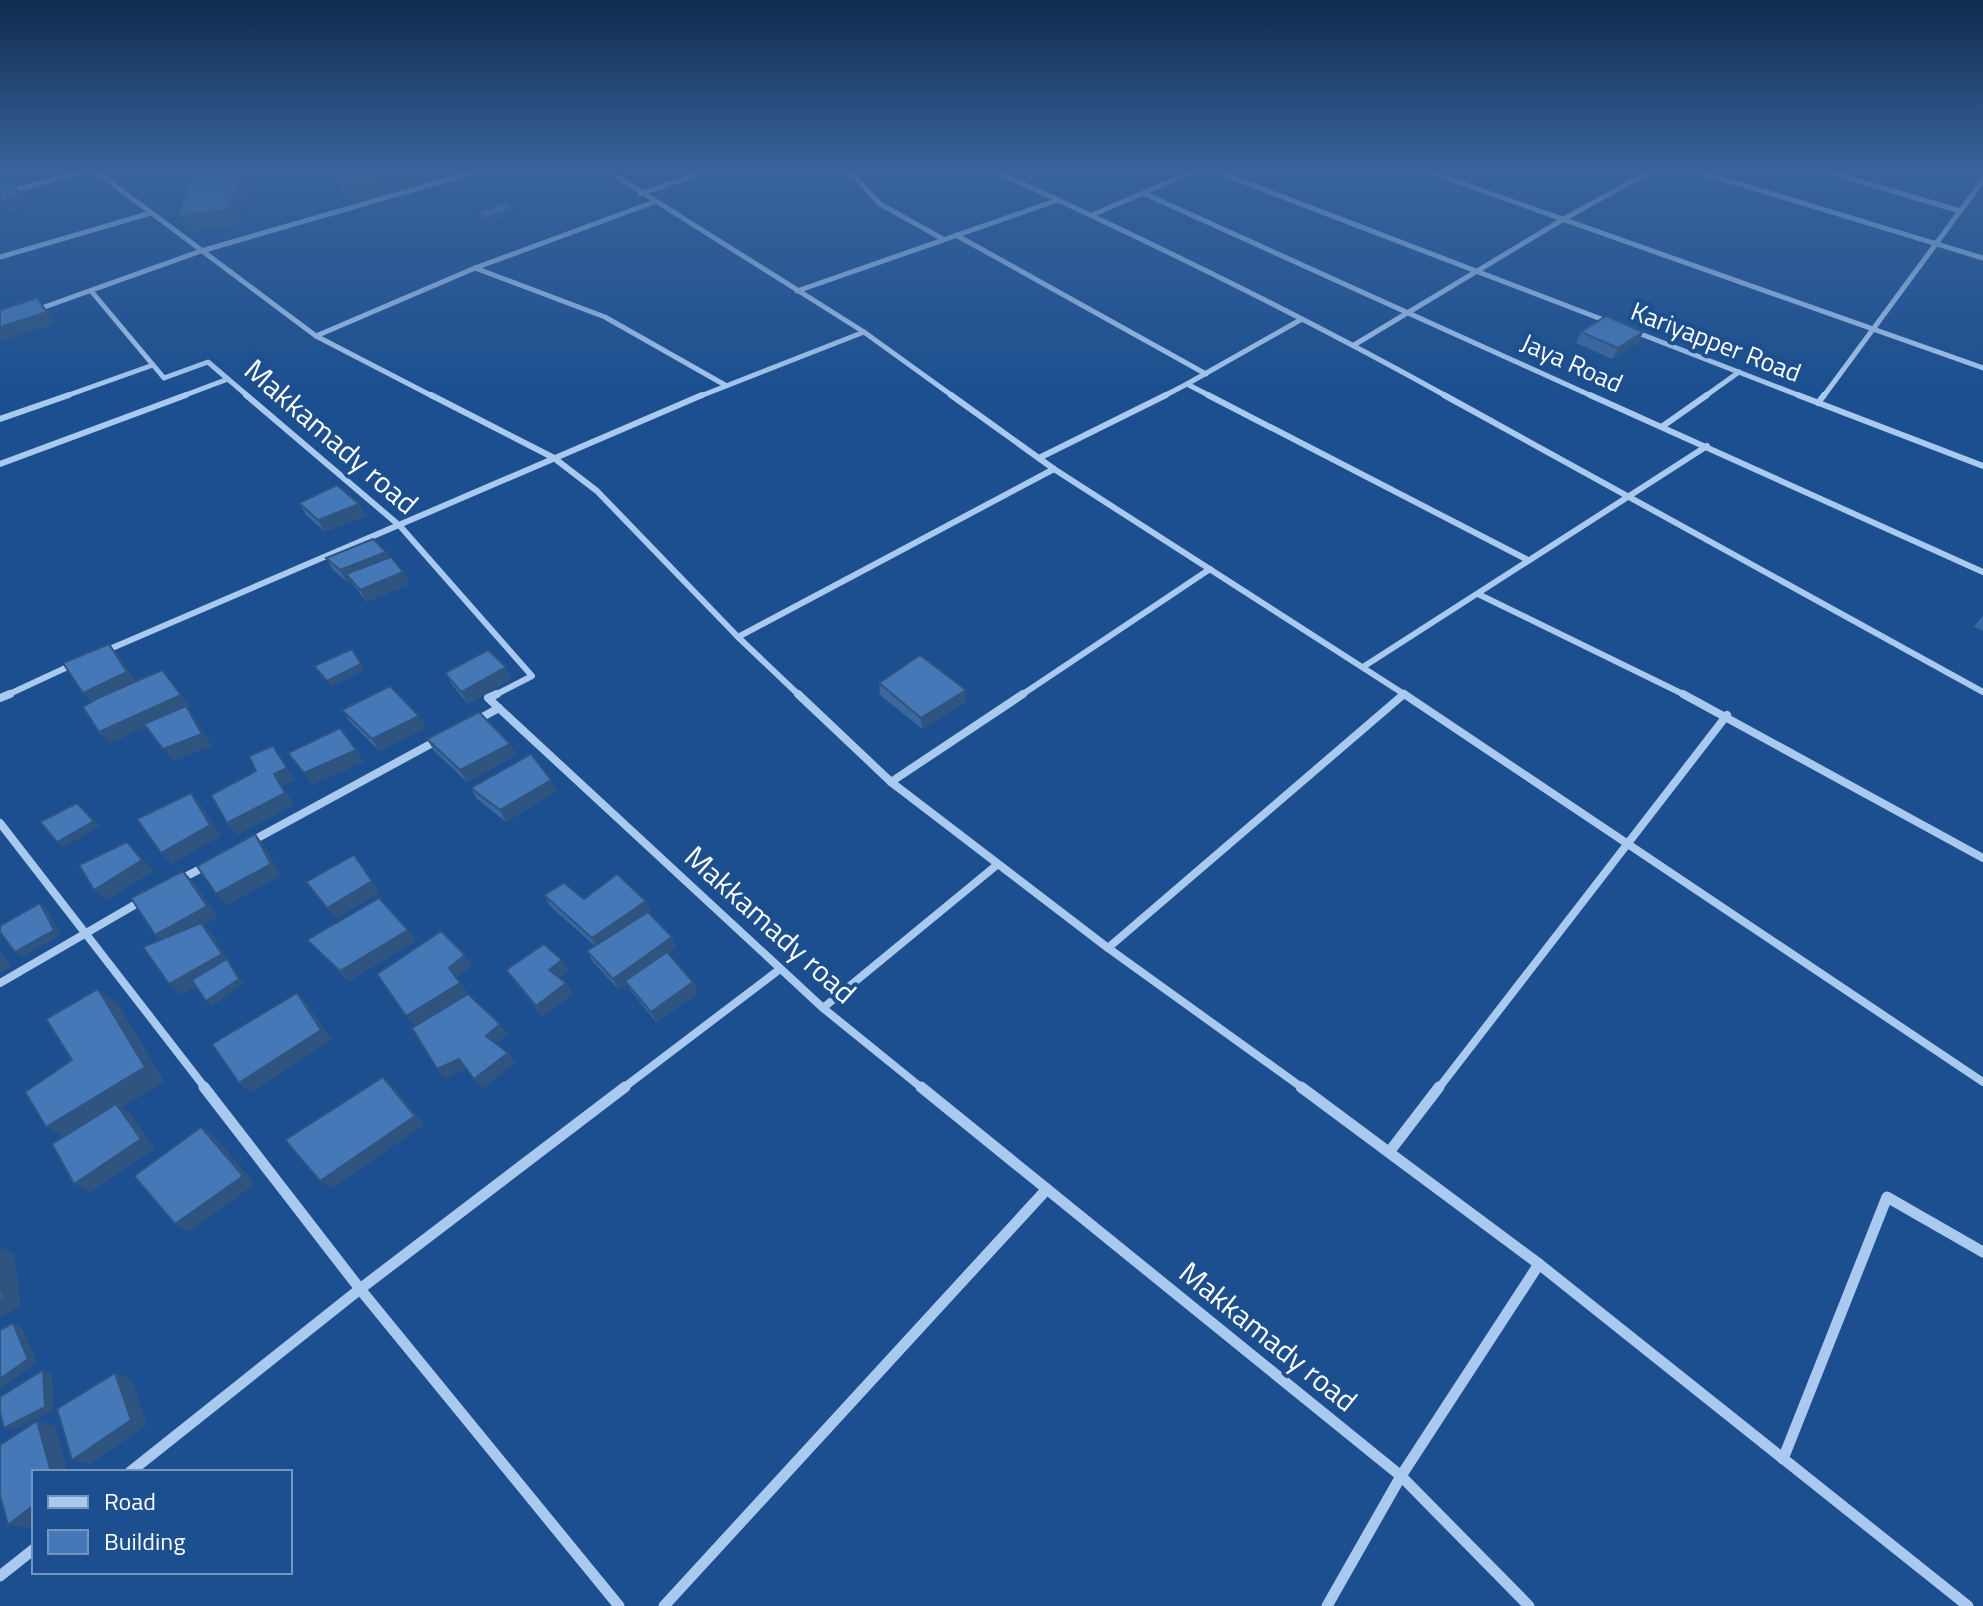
<svg xmlns="http://www.w3.org/2000/svg" width="1983" height="1606" font-family="'Titillium Web',sans-serif">
<style>
.lines{fill:none;stroke-linecap:round;stroke-linejoin:round}
.street-far3{stroke:#a9c9ee;stroke-width:5}
.street-far2{stroke:#a9c9ee;stroke-width:6}
.street-far1{stroke:#a9c9ee;stroke-width:8}
.street{stroke:#a9c9ee;stroke-width:11}
.wall{fill:#3a679d}
.shaded-wall{fill:#305480}
.building{fill:#4478b7;stroke:#305480;stroke-width:2}
.labels{text-anchor:middle;stroke-width:8;stroke-linejoin:round;paint-order:stroke}
.far-street-label{font-size:26px;fill:#fff;stroke:#1b4f8f}
.street-label{font-size:30px;fill:#fff;stroke:#1b4f8f}
</style>
<rect width="100%" height="100%" fill="#1b4f8f"/>
<g class="lines">
<g class="street-far3">
<path d="M93,169L316,336L434,397"/>
<path d="M605,169L864,332L954,397"/>
<path d="M832,169L855,177L880,204L943,239"/>
<path d="M990,169C1145,239 1299,314 1448,397"/>
<path d="M1210,169L1609,322"/>
<path d="M1421,169L1983,368"/>
<path d="M1690,169L1983,258"/>
<path d="M1819,169L1960,211"/>
<path d="M1143,193L1594,397"/>
<path d="M0,194L93,169"/>
<path d="M640,194L713,169"/>
<path d="M1092,215L1199,169"/>
<path d="M956,235L1206,374"/>
<path d="M0,257L151,213"/>
<path d="M475,268L605,317L725,385"/>
<path d="M797,291L1058,200"/>
<path d="M92,292L164,378L208,362L249,397"/>
<path d="M36,310L201,251L485,169"/>
<path d="M1633,331L1803,397"/>
<path d="M316,336L475,268L654,202"/>
<path d="M1354,345L1562,220L1654,169"/>
<path d="M63,397L153,365"/>
<path d="M180,397L228,379"/>
<path d="M698,397L864,332"/>
<path d="M1162,397L1187,384"/>
<path d="M1212,397L1187,384L1302,319"/>
<path d="M1704,397L1739,372"/>
<path d="M1823,397L1983,180"/>
</g>
<g class="street-far2">
<path d="M246,395L400,526L532,676L493,696"/>
<path d="M431,395L554,458L597,491L738,637L800,696"/>
<path d="M951,395L1054,469L1407,696"/>
<path d="M1208,395L1526,559"/>
<path d="M1444,395L1983,692"/>
<path d="M1590,395L1983,572"/>
<path d="M1798,395L1983,466"/>
<path d="M1818,403L1824,395"/>
<path d="M0,419L69,395"/>
<path d="M1663,426L1707,395"/>
<path d="M1039,458L1166,395"/>
<path d="M0,464L186,395"/>
<path d="M1478,594L1687,696"/>
<path d="M738,637L1054,469"/>
<path d="M105,651L702,395"/>
<path d="M1363,667L1707,446"/>
<path d="M5,696L74,664"/>
<path d="M1020,696L1210,569"/>
</g>
<g class="street-far1">
<path d="M497,694L488,698L823,1008L923,1089"/>
<path d="M798,694L891,782L1108,948L1304,1089"/>
<path d="M1404,694L1983,1082"/>
<path d="M1683,694L1983,858"/>
<path d="M0,698L10,694"/>
<path d="M475,721L499,708"/>
<path d="M891,782L1023,694"/>
<path d="M0,823L206,1089"/>
<path d="M250,842L438,740"/>
<path d="M179,880L206,866"/>
<path d="M1108,948L1404,694"/>
<path d="M0,983L143,900"/>
<path d="M823,1008L998,864"/>
<path d="M622,1089L780,969"/>
<path d="M1438,1089L1727,715"/>
</g>
<g class="street">
<path d="M204,1087L360,1289L619,1606"/>
<path d="M921,1087L1401,1476L1529,1606"/>
<path d="M1301,1087L1539,1264L1968,1606"/>
<path d="M1390,1151L1439,1087"/>
<path d="M1783,1459L1887,1197L1983,1252"/>
<path d="M130,1472L360,1289L625,1087"/>
<path d="M0,1576L34,1549"/>
<path d="M664,1606L1047,1189"/>
<path d="M1327,1606L1401,1476L1539,1264"/>
</g>
</g>
<g class="wall">
<path d="M366,169H471L354,203L342,193L335,177Z"/>
<path d="M477,212L516,213L488,223L479,217Z"/>
<path d="M1581,332H1643L1638,343L1612,359L1576,343Z"/>
<path d="M299,503L359,504L366,516L325,532L306,515Z"/>
<path d="M390,557L403,572L409,584L367,602L350,581L347,582L333,570L326,558Z"/>
<path d="M1983,615V631L1974,627Z"/>
<path d="M506,667L511,679L468,704L452,685L445,673Z"/>
<path d="M879,683L966,702L922,729L880,695Z"/>
<path d="M342,710L426,728L379,751L350,722Z"/>
<path d="M427,739L510,744L516,755L467,782L434,751Z"/>
<path d="M471,788L557,791L506,822L477,799Z"/>
<path d="M544,895L584,899L651,912L649,913L672,937L676,948L668,953L693,982L698,993L656,1022L631,991L627,984L619,990L593,962L587,951L595,946L550,906Z"/>
<path d="M408,930L416,941L349,981L307,940Z"/>
<path d="M506,970H569L559,978L566,983L573,994L543,1016L513,980Z"/>
</g>
<g class="shaded-wall">
<path d="M412,169H471L354,203L347,187Z"/>
<path d="M241,174L249,190L237,226L188,231L179,215Z"/>
<path d="M22,196L29,207L7,213L0,203Z"/>
<path d="M514,208L516,213L488,223L486,218Z"/>
<path d="M47,312L55,324L0,341V327Z"/>
<path d="M1643,332L1638,343L1612,359L1618,348Z"/>
<path d="M359,504L366,516L325,532L318,520Z"/>
<path d="M386,552L393,564L346,574L350,581L347,582L340,570Z"/>
<path d="M403,572L409,584L367,602L360,590Z"/>
<path d="M109,644L119,656L137,684L94,704L83,693Z"/>
<path d="M361,664L365,670L331,687L327,681Z"/>
<path d="M506,667L511,679L468,704L461,692Z"/>
<path d="M162,670L190,707L187,708L195,718L212,746L174,761L163,749L187,708L110,744L99,732Z"/>
<path d="M966,690V702L922,729L921,718Z"/>
<path d="M419,716L426,728L379,751L372,739Z"/>
<path d="M510,744L516,755L467,782L460,770Z"/>
<path d="M273,746L296,780L283,786L294,805L237,835L227,823L274,774Z"/>
<path d="M356,750L364,762L312,785L304,773Z"/>
<path d="M551,780L557,791L506,822L500,810Z"/>
<path d="M191,793L201,805L221,836L172,864L161,853Z"/>
<path d="M77,803L100,826L63,848L57,842Z"/>
<path d="M255,834L265,846L281,876L227,905L216,894Z"/>
<path d="M127,842L154,871L106,901L94,890Z"/>
<path d="M354,855L380,892L336,919L327,908Z"/>
<path d="M183,871L194,882L218,917L204,925L212,933L244,984L212,1006L206,1001L231,965L181,995L169,984L167,945L155,935Z"/>
<path d="M646,901L651,912L597,949L592,938Z"/>
<path d="M40,903L47,909L61,935L22,957L15,952Z"/>
<path d="M408,930L416,941L349,981L340,971Z"/>
<path d="M672,937L676,948L619,990L613,979Z"/>
<path d="M0,950L11,967L0,973Z"/>
<path d="M465,955L472,966L457,978L468,993L415,1026L406,1016L449,968Z"/>
<path d="M562,960L569,970L556,980L549,970Z"/>
<path d="M693,982L698,993L656,1022L651,1012Z"/>
<path d="M566,983L573,994L543,1016L536,1006Z"/>
<path d="M98,989L118,1004L164,1081L122,1108L130,1113L155,1148L90,1193L74,1184L69,1140L46,1127L145,1067Z"/>
<path d="M297,993L307,1004L332,1040L251,1093L239,1083Z"/>
<path d="M500,1024L508,1034L494,1046L486,1036Z"/>
<path d="M508,1053L516,1063L482,1089L474,1079Z"/>
<path d="M459,1059L467,1068L445,1079L437,1069Z"/>
<path d="M383,1077L393,1086L424,1125L331,1189L320,1181Z"/>
<path d="M201,1127L214,1136L255,1184L189,1232L175,1224Z"/>
<path d="M0,1247L14,1253L21,1305L0,1318Z"/>
<path d="M13,1323L21,1326L37,1362L0,1389V1379Z"/>
<path d="M43,1370L52,1373L54,1410L14,1430L4,1428Z"/>
<path d="M115,1373L131,1379L147,1425L90,1464L72,1460Z"/>
<path d="M37,1421L55,1426L68,1472H51Z"/>
<path d="M34,1505V1523L28,1528L8,1525Z"/>
</g>
<g class="building">
<path d="M366,169H412L347,187L335,177Z"/>
<path d="M241,174L228,210L179,215L189,180Z"/>
<path d="M10,181L22,196L0,202V184Z"/>
<path d="M505,202L514,208L486,218L477,212Z"/>
<path d="M37,298L47,312L0,327V310Z"/>
<path d="M1606,316L1643,332L1618,348L1581,332Z"/>
<path d="M337,485L359,504L318,520L299,503Z"/>
<path d="M373,539L386,552L340,570L326,558Z"/>
<path d="M391,557L403,572L360,590L346,574Z"/>
<path d="M109,644L127,672L83,693L63,663Z"/>
<path d="M352,649L361,664L327,681L314,666Z"/>
<path d="M488,650L506,667L461,692L445,673Z"/>
<path d="M920,655L966,690L921,718L879,683Z"/>
<path d="M162,670L181,695L99,732L83,707L98,698Z"/>
<path d="M390,686L419,716L372,739L342,710Z"/>
<path d="M186,706L202,734L163,749L144,724Z"/>
<path d="M479,712L510,744L460,770L427,739Z"/>
<path d="M340,728L356,750L304,773L288,753Z"/>
<path d="M273,746L287,768L274,774L285,793L227,823L211,795L256,771L249,756Z"/>
<path d="M531,754L551,780L500,810L471,788Z"/>
<path d="M191,793L210,825L161,853L137,819Z"/>
<path d="M77,803L94,821L57,842L40,822Z"/>
<path d="M255,834L271,864L216,894L197,866Z"/>
<path d="M127,842L142,860L94,890L79,865Z"/>
<path d="M354,855L372,881L327,908L306,882Z"/>
<path d="M183,871L207,906L155,935L131,898Z"/>
<path d="M617,874L646,901L592,938L544,895L564,883L584,899Z"/>
<path d="M379,898L408,930L340,971L307,940Z"/>
<path d="M40,903L54,930L15,952L0,932V926Z"/>
<path d="M648,912L672,937L613,979L587,951Z"/>
<path d="M201,923L222,954L169,984L143,947Z"/>
<path d="M441,931L465,955L449,968L460,983L406,1016L377,974Z"/>
<path d="M544,944L562,960L549,970L566,983L536,1006L506,970Z"/>
<path d="M667,952L693,982L651,1012L625,981Z"/>
<path d="M227,959L239,979L206,1001L192,980Z"/>
<path d="M98,989L145,1067L46,1127L25,1092L72,1060L46,1019Z"/>
<path d="M297,993L321,1030L239,1083L212,1044Z"/>
<path d="M468,994L500,1024L486,1036L508,1053L474,1079L459,1059L437,1069L412,1028Z"/>
<path d="M383,1077L415,1116L320,1181L285,1140Z"/>
<path d="M116,1104L141,1139L74,1184L52,1144Z"/>
<path d="M201,1127L243,1176L175,1224L134,1176Z"/>
<path d="M0,1270L3,1299L0,1300Z"/>
<path d="M13,1323L28,1359L0,1379V1330Z"/>
<path d="M43,1370L45,1407L4,1428L0,1412V1397Z"/>
<path d="M115,1373L131,1420L72,1460L57,1409Z"/>
<path d="M37,1421L51,1472H34V1505L8,1525L0,1495V1445Z"/>
</g>
<linearGradient id="sky" x2="0" y2="1"><stop stop-color="#0f2b4f"/><stop offset="0.43" stop-color="#39639b"/><stop offset="1" stop-color="#39639b" stop-opacity="0"/></linearGradient>
<rect width="1983" height="393" fill="url(#sky)"/>
<g class="labels">
<g class="far-street-label">
<text transform="translate(1716 342) rotate(21)" y="9">Kariyapper Road</text>
<text transform="translate(1572 363) rotate(24)" y="9">Jaya Road</text>
</g>
<g class="street-label">
<text transform="translate(331 437) rotate(41)" y="10">Makkamady road</text>
<text transform="translate(770 925) rotate(42)" y="10">Makkamady road</text>
<text transform="translate(1268 1337) rotate(39)" y="10">Makkamady road</text>
</g>
</g>
<rect x="32" y="1470" width="260" height="104" fill="#1b4f8f" stroke="#7695bc" stroke-width="2"/>
<rect x="48" y="1496" width="40" height="12" fill="#a9c9ee" stroke="#7695bc" stroke-width="2"/>
<text x="104" y="1510" font-size="24" fill="#ffffff">Road</text>
<rect x="48" y="1530" width="40" height="24" fill="#4478b7" stroke="#7695bc" stroke-width="2"/>
<text x="104" y="1550" font-size="24" fill="#ffffff">Building</text>
</svg>
